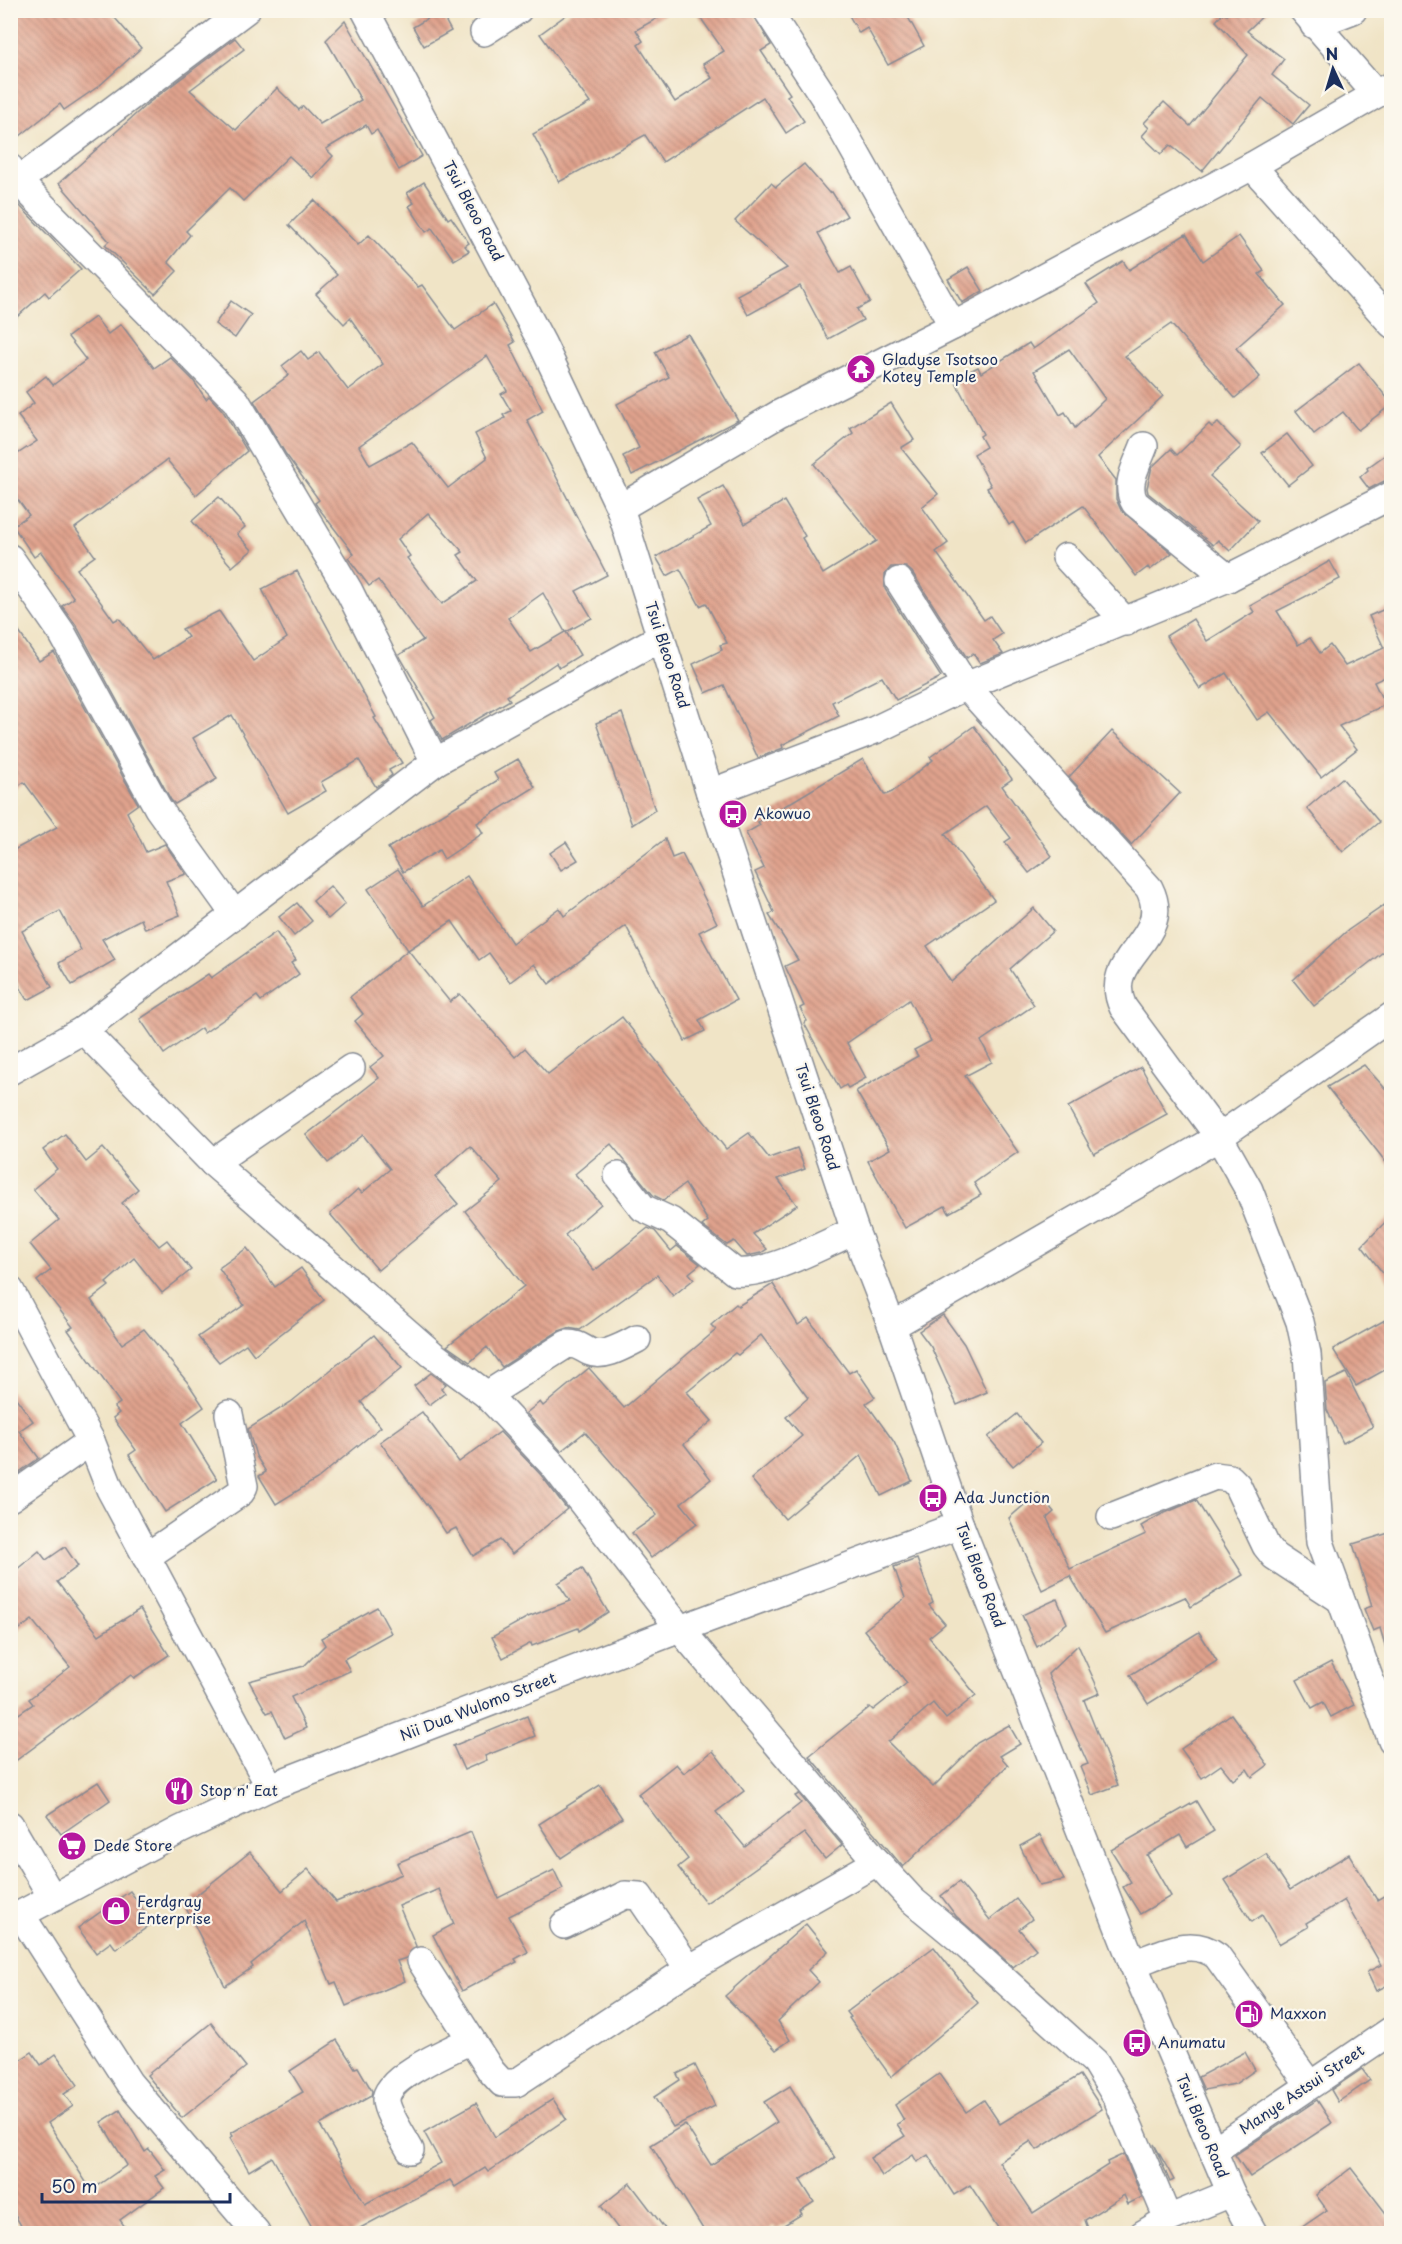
<svg xmlns="http://www.w3.org/2000/svg" width="1402" height="2244" font-family="'Playpen Sans',sans-serif">
<style>
.building{fill:url(#building-back-hatch);fill-rule:evenodd}
.lines{fill:none;stroke-linecap:round;stroke-linejoin:round}
.minor-casing{stroke:#868a92;stroke-width:30}
.minor{stroke:#fff;stroke-width:27}
.labels{text-anchor:middle;stroke-width:4.5;stroke-linejoin:round;paint-order:stroke}
.street-label{font-size:15px;fill:#1b2f5e;stroke:#fbf7ec}
.poi-label{font-size:15px;fill:#1b2f5e;stroke:#fbf7ec;text-anchor:start}
</style>
<defs>
<pattern id="building-back-hatch" width="6" height="6" patternUnits="userSpaceOnUse" patternTransform="scale(1.5)"><rect width="6" height="6" fill="#e0a38d"/><path d="M-1 5l2 2M0 0l6 6M5-1l2 2" fill="none" stroke="#b58576"/></pattern>
</defs>
<rect width="100%" height="100%" fill="#fbf7ec"/>
<filter id="ink" filterUnits="userSpaceOnUse"><feTurbulence type="fractalNoise" baseFrequency=".0167" numOctaves="2"/><feDisplacementMap in="SourceGraphic" scale="12" xChannelSelector="R" yChannelSelector="G"/><feConvolveMatrix kernelMatrix="1 2 1 2 8 2 1 2 1" color-interpolation-filters="sRGB"/></filter>
<filter id="wash" filterUnits="userSpaceOnUse"><feTurbulence type="fractalNoise" baseFrequency=".008" numOctaves="4" result="noise"/><feDisplacementMap in="SourceGraphic" scale="24" xChannelSelector="R" yChannelSelector="G"/><feGaussianBlur stdDeviation="1.35" result="paint"/><feColorMatrix in="noise" values="0 0 0 0 0 0 0 0 0 0 0 0 0 0 0 0 0 1.4 0 .05"/><feComposite in="paint" operator="in"/></filter>
<g filter="url(#wash)">
<rect width="100%" height="100%" fill="#f0e4c6"/>
<g id="blocks">
<g class="building">
<path d="M10,10H108L141,48L99,86L64,110L60,104L20,136L10,124Z"/>
<path d="M573,10H672L636,30L643,41L638,45L675,102L712,78L703,64L724,51L695,10H751L771,45L761,51L790,94L787,96L804,121L786,133L763,97L663,162L645,135L559,182L533,134L590,103L540,34Z"/>
<path d="M846,10H904L924,46L888,65L867,28L859,33Z"/>
<path d="M1232,10H1269L1247,31L1284,59L1272,75L1309,105L1293,124L1262,98L1202,171L1170,145L1161,154L1142,136L1149,128L1144,123L1164,102L1190,126L1248,55L1216,21L1223,13L1227,15Z"/>
<path d="M440,11L451,31L424,46L413,27Z"/>
<path d="M345,21L422,156L399,170L377,130L371,134L366,125L326,149L333,156L313,178L289,156L243,201L230,188L186,231L190,235L168,262L177,271L155,294L105,245L109,241L59,183L147,104L235,38L244,49L190,90L236,130L277,88L299,110L303,106L320,124L361,100L326,40Z"/>
<path d="M804,164L829,193L832,192L847,216L818,233L840,273L851,267L870,302L857,309L863,320L828,339L800,286L748,315L737,295L787,268L735,221L771,183L776,187Z"/>
<path d="M424,182L448,219L451,217L469,243L465,246L469,251L454,260L432,228L426,232L409,206L414,203L407,193Z"/>
<path d="M314,200L358,245L369,235L418,287L422,285L455,330L493,304L515,342L510,345L543,411L527,420L607,575L576,591L592,618L566,632L580,655L559,668L556,663L507,696L510,700L442,740L431,720L435,717L399,655L423,640L378,580L369,586L348,558L354,554L317,506L315,503L319,500L285,453L254,401L289,375L282,366L301,351L308,360L319,352L348,390L383,364L350,318L344,324L316,294L337,275L289,225ZM487,356L507,391L501,394L511,411L503,415L505,418L475,434L487,458L448,488L412,442L370,465L359,446ZM428,513L463,552L458,555L477,581L442,604L407,558L410,556L398,539ZM543,593L565,632L531,652L508,618Z"/>
<path d="M19,205L81,269L49,297L45,292L10,323V211Z"/>
<path d="M1186,234L1203,261L1239,236L1264,271L1259,274L1285,305L1236,348L1260,377L1235,398L1171,324L1125,356L1163,396L1098,457L1116,480V499L1121,510L1172,553L1150,570L1148,567L1136,576L1083,506L1026,543L1013,522L1009,525L987,488L991,486L974,454L986,447L980,436L983,434L954,379L978,367L981,373L1029,343L1033,349L1099,303L1086,284L1123,261L1129,270ZM1069,349L1105,399L1075,428L1065,412L1060,415L1034,371Z"/>
<path d="M968,267L983,291L962,303L948,279Z"/>
<path d="M231,301L251,315L235,338L215,324Z"/>
<path d="M95,317L108,334L121,324L154,368L170,357L193,380L206,399L209,396L223,411L247,451L196,495L167,460L75,528L95,556L77,569L114,621L119,618L153,660L188,637L182,629L219,611L253,661L287,638L262,589L297,571L376,717L374,718L402,763L389,770L392,775L376,787L359,760L321,782L326,791L288,813L232,715L193,738L217,779L175,804L171,800L76,625L62,606L74,598L41,552L34,557L13,526L29,515L10,489V459L37,441L18,416L34,403L26,392L46,376L53,385L86,360L68,337Z"/>
<path d="M688,334L738,420L632,475L623,456L639,448L617,404L669,377L655,352Z"/>
<path d="M1359,363L1392,404L1358,430L1343,412L1314,434L1296,411Z"/>
<path d="M891,403L914,440L901,448L938,494L922,507L948,543L936,552L984,620L990,616L1002,634L993,640L1003,654L980,663L973,653L967,658L912,572L906,567H891L885,574V589L941,677L896,700L882,677L832,702L839,716L782,745L783,748L758,758L724,685L706,693L693,664L722,650L720,645L727,643L706,603L700,606L680,569L667,576L656,557L711,526L697,500L723,486L745,524L784,501L805,536L802,538L823,574L877,541L814,464L853,433L850,428Z"/>
<path d="M1218,423L1241,447L1210,476L1258,521L1230,551L1218,540L1213,545L1148,493L1147,488L1152,467L1171,449L1177,455L1209,424L1212,427Z"/>
<path d="M1287,434L1312,466L1288,485L1262,453Z"/>
<path d="M1392,450V477L1369,489L1360,477L1368,470L1367,468Z"/>
<path d="M219,497L245,527L237,534L252,550L232,567L192,521Z"/>
<path d="M1330,561L1340,579L1277,611L1298,645L1310,638L1320,653L1330,645L1345,666L1384,648L1369,616L1392,606V674L1374,682L1385,705L1339,726L1357,749L1321,777L1269,712L1257,720L1226,673L1200,689L1166,636L1193,619L1207,641L1254,612L1250,606Z"/>
<path d="M10,619L39,661L54,652L138,804L127,812L146,852L165,844L186,874L166,881L180,915L145,929L141,919L102,939L115,960L72,985L59,963L81,950L60,911L22,931L52,987L28,1000L10,971V852L57,827L24,782L10,792Z"/>
<path d="M622,713L655,810L632,825L596,723Z"/>
<path d="M974,726L1012,779L1002,786L1052,856L1029,873L1005,842L1011,838L986,806L945,834L994,900L927,946L951,982L1034,908L1053,931L1010,969L1034,1005L981,1041L992,1062L965,1076L1018,1152L974,1183L981,1195L949,1213L945,1206L905,1228L868,1161L890,1149L856,1091L918,1056L914,1050L931,1041L909,1000L847,1043L866,1078L848,1088L846,1085L840,1089L804,1023L807,1021L800,1008L804,1006L785,966L798,960L769,915L774,912L755,872L764,868L746,833L760,825L758,822L863,759L885,795L892,792L933,760L930,757Z"/>
<path d="M1112,731L1180,793L1131,845L1069,777Z"/>
<path d="M518,759L535,787L477,823L483,833L444,859L439,850L403,872L388,848L498,780L494,773Z"/>
<path d="M1342,778L1379,822L1343,852L1307,808Z"/>
<path d="M665,839L672,858L682,854L717,923L699,932L736,1000L699,1020L705,1031L685,1041L626,926L549,984L534,964L510,982L489,953L479,960L452,921L408,950L450,1002L460,994L515,1057L525,1048L548,1074L622,1017L726,1149L749,1133L769,1158L797,1148L805,1169L778,1179L797,1205L753,1234L767,1249L761,1253L747,1256L734,1241L727,1245L702,1226L708,1221L685,1184L663,1200L653,1195L611,1144L575,1174L601,1204L565,1235L594,1271L648,1228L655,1231L671,1251L677,1246L700,1264L689,1273L694,1279L673,1296L657,1275L580,1330L568,1328L559,1331L502,1367L487,1347L470,1362L447,1346L524,1286L465,1211L502,1182L470,1146L435,1177L458,1204L378,1270L330,1214L358,1189L362,1193L390,1169L363,1135L328,1163L306,1135L379,1078L370,1067L384,1056L355,1021L363,1014L350,997L408,950L368,889L398,869L423,906L467,876L512,943L559,908L564,916Z"/>
<path d="M566,842L578,860L561,870L550,853Z"/>
<path d="M330,886L345,904L328,919L313,901Z"/>
<path d="M1392,900V945L1314,1006L1293,980L1347,931Z"/>
<path d="M297,903L312,921L294,936L279,917Z"/>
<path d="M276,932L296,960L291,963L299,974L261,1001L257,996L204,1033L201,1028L164,1054L140,1019L208,974L211,978Z"/>
<path d="M1364,1065L1392,1096V1170L1327,1087Z"/>
<path d="M1141,1067L1167,1114L1094,1154L1068,1107Z"/>
<path d="M65,1134L86,1162L103,1148L138,1189L122,1203L159,1246L167,1240L191,1270L162,1293L134,1258L106,1283L109,1286L91,1300L122,1344L144,1329L188,1383L204,1407L182,1423L217,1479L165,1512L129,1455L136,1450L113,1418L119,1413L114,1407L120,1403L68,1330L73,1327L37,1281L51,1270L30,1244L59,1220L33,1189L57,1169L43,1150Z"/>
<path d="M1392,1215V1285L1362,1246Z"/>
<path d="M247,1248L275,1287L301,1268L324,1300L254,1355L246,1344L219,1362L198,1337L244,1305L219,1268Z"/>
<path d="M773,1284L798,1325L808,1318L849,1373L856,1369L875,1397L866,1403L894,1442L912,1481L881,1496L861,1455L785,1519L751,1479L802,1436L786,1417L808,1398L761,1335L738,1355L735,1353L687,1392L712,1421L684,1444L711,1479L681,1503L697,1523L651,1558L632,1533L657,1515L585,1432L561,1451L526,1413L540,1402L543,1406L589,1368L624,1408L716,1330L711,1325L736,1304L738,1306Z"/>
<path d="M943,1315L964,1344L987,1392L957,1405L931,1347L919,1331Z"/>
<path d="M1392,1316V1366L1356,1386L1333,1349Z"/>
<path d="M374,1335L402,1368L361,1402L381,1427L317,1479L276,1504L259,1476L266,1472L256,1456L248,1429L291,1402Z"/>
<path d="M431,1373L446,1384L441,1388L445,1393L429,1405L414,1386Z"/>
<path d="M1346,1373L1373,1427L1343,1443L1327,1410L1325,1383Z"/>
<path d="M10,1390L33,1421L19,1431L39,1458L15,1475L10,1470Z"/>
<path d="M422,1412L459,1462L500,1432L541,1475L567,1509L512,1554L500,1540L473,1556L456,1528L446,1533L427,1504L426,1505L380,1442Z"/>
<path d="M1017,1414L1041,1443L1013,1466L988,1437Z"/>
<path d="M1038,1493L1054,1512L1047,1518L1070,1569L1146,1534L1141,1526L1160,1515L1196,1500L1243,1575L1191,1607L1185,1597L1105,1633L1070,1576L1042,1590L1009,1518Z"/>
<path d="M1392,1532V1651L1387,1652L1380,1628L1373,1631L1364,1609L1372,1606L1353,1544Z"/>
<path d="M65,1547L78,1566L57,1582L99,1635L140,1609L169,1655L134,1678L131,1675L10,1765V1720L33,1704L29,1699L70,1667L32,1620L10,1636V1575L39,1551L46,1560Z"/>
<path d="M917,1559L933,1603L929,1605L945,1624L929,1637L976,1695L946,1719L933,1703L888,1742L933,1787L977,1743L1009,1725L1020,1744L1000,1756L1008,1765L903,1867L809,1756L870,1707L873,1710L907,1683L864,1630L905,1598L894,1567Z"/>
<path d="M582,1568L608,1612L579,1631L578,1628L532,1646L531,1643L503,1658L492,1637L528,1617L570,1601L558,1583Z"/>
<path d="M1057,1599L1067,1623L1037,1647L1022,1615Z"/>
<path d="M377,1607L391,1633L344,1659L350,1671L291,1697L306,1728L285,1738L272,1711L267,1713L249,1681L304,1666L325,1645L321,1638Z"/>
<path d="M1199,1632L1217,1661L1148,1704L1130,1675Z"/>
<path d="M1078,1645L1100,1693L1084,1700L1118,1785L1092,1795L1080,1767L1088,1764L1049,1677L1048,1674Z"/>
<path d="M1331,1662L1354,1705L1331,1717L1323,1702L1312,1708L1297,1680Z"/>
<path d="M1231,1714L1268,1765L1252,1777L1247,1769L1233,1780L1221,1765L1202,1778L1181,1749Z"/>
<path d="M527,1716L535,1736L485,1756L487,1760L464,1770L453,1746Z"/>
<path d="M713,1751L744,1791L716,1812L745,1847L801,1803L795,1796L799,1794L842,1845L825,1859L804,1833L706,1903L678,1867L688,1859L638,1794L676,1764L684,1773Z"/>
<path d="M98,1782L110,1800L61,1834L47,1815Z"/>
<path d="M600,1785L622,1818L561,1858L539,1824Z"/>
<path d="M1196,1801L1214,1831L1187,1847L1180,1835L1147,1855L1171,1896L1140,1914L1123,1887L1131,1882L1111,1850Z"/>
<path d="M471,1832L498,1898L554,1870L563,1889L509,1916L528,1952L515,1959L517,1962L462,1991L433,1935L454,1924L439,1889L399,1906L416,1946L406,1958L397,1961L405,1981L346,2006L336,1982L331,1984L304,1921L251,1964L253,1967L225,1986L186,1908L196,1903L193,1898L250,1852L282,1891L308,1869L336,1902L402,1874L397,1863Z"/>
<path d="M1040,1835L1064,1880L1039,1885L1020,1846Z"/>
<path d="M1266,1854L1290,1890L1349,1854L1377,1900L1392,1891V1983L1376,1991L1367,1972L1381,1965L1344,1900L1306,1923L1308,1927L1279,1944L1262,1915L1252,1922L1225,1880Z"/>
<path d="M959,1882L990,1920L1016,1899L1032,1919L1019,1929L1036,1949L1013,1967L956,1916L941,1896Z"/>
<path d="M130,1891L153,1923L116,1949L111,1942L96,1953L78,1928Z"/>
<path d="M806,1924L828,1951L808,1970L819,1982L778,2021L790,2040L776,2050L725,1996Z"/>
<path d="M934,1947L978,2003L891,2077L849,2018L851,2017L847,2012Z"/>
<path d="M211,2023L246,2067L182,2118L147,2075Z"/>
<path d="M337,2040L355,2068L358,2067L372,2091L371,2096L320,2125L365,2204L441,2163L424,2132L476,2103L495,2137L553,2099L566,2119L488,2172L485,2168L455,2187L450,2180L349,2234H316L272,2157L249,2171L230,2138L233,2136L231,2133L303,2092L290,2071Z"/>
<path d="M32,2052L41,2065L56,2054L78,2085L64,2094L73,2106L48,2123L91,2190L127,2165L101,2122L120,2110L145,2152L149,2149L165,2170L155,2176L164,2188L120,2220L130,2234H26L10,2207V2067Z"/>
<path d="M1245,2052L1255,2070L1235,2084L1204,2090L1198,2077Z"/>
<path d="M695,2065L715,2106L673,2127L654,2097L680,2080L677,2074Z"/>
<path d="M1362,2069L1370,2080L1338,2102L1331,2090Z"/>
<path d="M939,2074L966,2112L984,2100L1000,2124L1080,2075L1102,2109L1037,2150L1031,2141L999,2162L1033,2213L1108,2165L1107,2162L1124,2154L1142,2197L1128,2204L1124,2195L1085,2220L1090,2234H1002L970,2185L954,2195L928,2155L917,2162L913,2155L882,2176L870,2158L905,2136L897,2124L904,2120L895,2105Z"/>
<path d="M790,2086L835,2158L800,2180L814,2202L800,2211L802,2214L776,2230L774,2226L762,2234H706L651,2145L685,2124L711,2165L777,2122L764,2102Z"/>
<path d="M1317,2100L1332,2123L1250,2177L1235,2155Z"/>
<path d="M1154,2144L1174,2180L1170,2182Z"/>
<path d="M1351,2168L1392,2221V2234H1292L1327,2210L1316,2195Z"/>
<path d="M630,2183L669,2234H622L601,2206Z"/>
</g>
</g>
</g>
<g filter="url(#ink)">
<use href="#blocks" fill-opacity="0" stroke="#868a92" stroke-width="1.5"/>
<g class="lines">
<g class="minor-casing">
<g id="minor">
<path d="M365,10L542,343L620,508L710,793L855,1231L892,1326L960,1525L1133,1964L1231,2193L1254,2234"/>
<path d="M767,10L824,97L953,326"/>
<path d="M1303,10L1376,94"/>
<path d="M1314,25L1353,10"/>
<path d="M484,32L518,10"/>
<path d="M1252,166L1392,324"/>
<path d="M10,168L18,181L236,401L349,591L435,762"/>
<path d="M10,187L246,10"/>
<path d="M1144,446C1137,465 1124,485 1135,503L1228,578"/>
<path d="M620,508L779,414L953,326L1252,166L1392,85"/>
<path d="M1066,557L1126,622"/>
<path d="M10,558L62,633L158,808L235,915"/>
<path d="M899,581L966,686L1149,888C1176,941 1099,956 1123,1007L1219,1137L1249,1190L1300,1322L1307,1354L1320,1542L1392,1741"/>
<path d="M710,793L875,730L966,686L1228,578L1392,495"/>
<path d="M83,1030L435,762L661,637"/>
<path d="M10,1071L83,1030L213,1163L432,1354L487,1395L553,1465L680,1629L877,1862L912,1900L957,1937L1095,2062L1117,2098L1168,2219"/>
<path d="M213,1163L351,1068"/>
<path d="M618,1176L643,1208L671,1221L735,1272C768,1276 823,1244 855,1231"/>
<path d="M10,1290L91,1441L110,1489L270,1787"/>
<path d="M892,1326L1219,1137L1392,1016"/>
<path d="M487,1395L567,1344C579,1344 581,1348 590,1352C604,1358 625,1345 637,1339"/>
<path d="M10,1498L91,1441"/>
<path d="M1111,1517L1215,1476L1230,1478L1237,1485L1266,1546L1274,1556L1338,1598"/>
<path d="M146,1557L241,1492L244,1486L229,1414"/>
<path d="M10,1825L52,1897"/>
<path d="M21,1915L129,2083L256,2232"/>
<path d="M10,1920L180,1830L270,1787L680,1629L960,1525"/>
<path d="M564,1925L625,1895L639,1896L689,1969"/>
<path d="M421,1961L491,2071L502,2083H516L689,1969L877,1862"/>
<path d="M1133,1964C1162,1954 1191,1936 1217,1956L1309,2084"/>
<path d="M410,2150C404,2139 386,2111 386,2100C386,2077 451,2050 471,2040"/>
<path d="M1213,2151L1392,2030"/>
<path d="M1143,2234L1168,2219L1231,2193"/>
</g>
</g>
<use href="#minor" class="minor"/>
</g>
</g>
<defs>
<g id="temple-disc" transform="scale(1.5)"><circle r="9.5" fill="#b5179e" stroke="#fbf7ec"/><path d="M0-6L5-2H3V0L6.5 2.5H4V6H1.5V3h-3V6H-4V2.5H-6.5L-3 0V-2H-5Z" fill="#fff"/></g>
<g id="bus-disc" transform="scale(1.5)"><circle r="9.5" fill="#b5179e" stroke="#fbf7ec"/><path d="M-5-6H5V4H4V6H2V4H-2V6H-4V4H-5ZM-3.5-4V0h7V-4ZM-3.5 1.2v1.5H-2V1.2ZM2 1.2v1.5H3.5V1.2Z" fill="#fff"/></g>
<g id="restaurant-disc" transform="scale(1.5)"><circle r="9.5" fill="#b5179e" stroke="#fbf7ec"/><path d="M-5-6h1v4h1v-4h1v4h1v-4h1v5L-1.5 .5V6h-2V.5L-5-1ZM5-6V6H3V1.5H1.5Q1.5-4 5-6Z" fill="#fff"/></g>
<g id="supermarket-disc" transform="scale(1.5)"><circle r="9.5" fill="#b5179e" stroke="#fbf7ec"/><path d="M-6-5.5h2.5l.6 2H6L4.5 2H-2.5L-4.4-4H-6ZM-1.5 3.2a1.3 1.3 0 1 0 .1 0ZM3 3.2a1.3 1.3 0 1 0 .1 0Z" fill="#fff"/></g>
<g id="shop-disc" transform="scale(1.5)"><circle r="9.5" fill="#b5179e" stroke="#fbf7ec"/><path d="M-5-2.5h2.3a2.7 3.5 0 0 1 5.4 0H5L5.5 6h-11ZM-1.5-2.5h3a1.5 2.3 0 0 0-3 0Z" fill="#fff"/></g>
<g id="fuel-disc" transform="scale(1.5)"><circle r="9.5" fill="#b5179e" stroke="#fbf7ec"/><path d="M-5.5-6h7V0h2V4h1.3V-2.5L3-4.5l.8-.8L6-3V5H2.5V1h-1V6h-7ZM-4.2-4.7v3.2H.2V-4.7Z" fill="#fff"/></g>
</defs>
<g fill-rule="evenodd">
<use href="#temple-disc" x="861" y="369"/>
<use href="#bus-disc" x="733" y="814"/>
<use href="#bus-disc" x="933" y="1498"/>
<use href="#restaurant-disc" x="179" y="1791"/>
<use href="#supermarket-disc" x="72" y="1846"/>
<use href="#shop-disc" x="116" y="1911"/>
<use href="#fuel-disc" x="1249" y="2014"/>
<use href="#bus-disc" x="1137" y="2043"/>
</g>
<g class="labels">
<g class="street-label">
<text transform="translate(473 211) rotate(62)" y="5">Tsui Bleoo Road</text>
<text transform="translate(667 655) rotate(72)" y="5">Tsui Bleoo Road</text>
<text transform="translate(817 1117) rotate(72)" y="5">Tsui Bleoo Road</text>
<text transform="translate(980 1575) rotate(69)" y="5">Tsui Bleoo Road</text>
<text transform="translate(478 1707) rotate(-21)" y="5">Nii Dua Wulomo Street</text>
<text transform="translate(1302 2090) rotate(-34)" y="5">Manye Astsui Street</text>
<text transform="translate(1202 2126) rotate(67)" y="5">Tsui Bleoo Road</text>
</g>
<g class="poi-label">
<text x="882" y="365">Gladyse Tsotsoo<tspan x="882" dy="17">Kotey Temple</tspan></text>
<text x="754" y="819">Akowuo</text>
<text x="954" y="1503">Ada Junction</text>
<text x="200" y="1796">Stop n' Eat</text>
<text x="93" y="1851">Dede Store</text>
<text x="137" y="1907">Ferdgray<tspan x="137" dy="17">Enterprise</tspan></text>
<text x="1270" y="2019">Maxxon</text>
<text x="1158" y="2048">Anumatu</text>
</g>
</g>
<rect width="1402" height="2244" fill="none" stroke="#fbf7ec" stroke-width="36"/>
<g transform="translate(1333 69) rotate(356)" stroke="#fbf7ec" stroke-width="4.5" paint-order="stroke">
<path d="M0-4.5L10 22L0 15L-10 22Z" fill="#1b2f5e"/>
<text y="-9" font-size="16" font-weight="bold" text-anchor="middle" fill="#1b2f5e">N</text>
</g>
<path d="M42 2193v9h188v-9" fill="none" stroke="#1b2f5e" stroke-width="3"/>
<text x="51" y="2193" font-size="18" fill="#1b2f5e" stroke="#fbf7ec" stroke-width="4.5" paint-order="stroke">50 m</text>
</svg>
